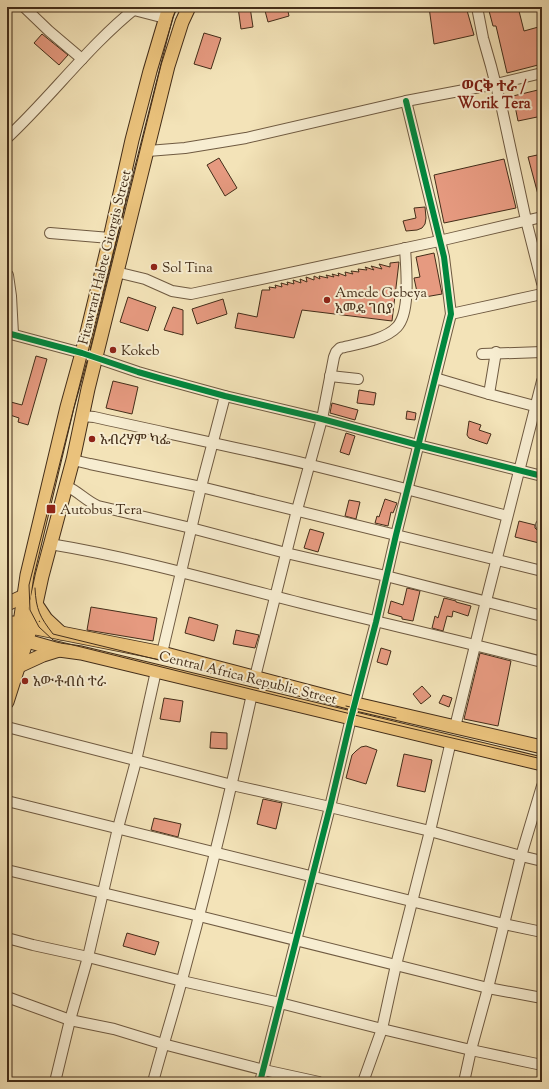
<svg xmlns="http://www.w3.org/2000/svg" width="549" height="1089" font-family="'Sorts Mill Goudy','Noto Serif Ethiopic',serif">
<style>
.building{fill:#e69a80;stroke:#432d19}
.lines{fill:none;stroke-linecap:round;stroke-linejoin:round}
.minor-casing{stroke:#6f5a41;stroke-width:12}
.major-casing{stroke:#432d19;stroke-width:15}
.minor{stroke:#f7edd1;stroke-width:10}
.major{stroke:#eac27c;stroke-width:13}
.tram{stroke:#432d19;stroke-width:1}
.cycleway-casing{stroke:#f7edd1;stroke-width:8}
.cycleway{stroke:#00873e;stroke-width:6}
.poi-dot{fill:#8f2418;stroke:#f7edd1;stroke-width:1.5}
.labels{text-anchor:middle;stroke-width:4;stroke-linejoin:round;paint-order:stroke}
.street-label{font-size:14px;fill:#432d19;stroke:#f7edd1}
.poi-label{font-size:14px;fill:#432d19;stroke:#f7edd1;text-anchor:start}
.neighbourhood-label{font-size:15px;font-weight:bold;fill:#7a1f14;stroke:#f7edd1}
</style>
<rect width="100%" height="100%" fill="#f3e3b8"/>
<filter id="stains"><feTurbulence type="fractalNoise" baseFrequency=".005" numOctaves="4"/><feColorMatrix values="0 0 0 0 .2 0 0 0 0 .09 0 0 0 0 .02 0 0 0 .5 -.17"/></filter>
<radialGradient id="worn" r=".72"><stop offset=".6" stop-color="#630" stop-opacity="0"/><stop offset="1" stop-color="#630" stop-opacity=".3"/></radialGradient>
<g class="building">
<path d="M238,7H250L253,27L241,29Z"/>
<path d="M264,7H287L289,16L268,22Z"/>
<path d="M429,7H466L474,35L434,44Z"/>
<path d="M488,7H518L524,31L542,26V64L507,73L496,26H493Z"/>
<path d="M204,33L221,38L211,69L194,64Z"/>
<path d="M42,34L68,55L59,65L34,43Z"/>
<path d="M542,89V116L518,121L513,96Z"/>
<path d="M542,154V202H540L528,157Z"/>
<path d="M219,158L237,188L225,196L207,165Z"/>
<path d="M504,159L516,208L444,223L434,175Z"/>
<path d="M425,207L426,218L425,224L422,228L417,230L406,231L403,221L416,218L414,208Z"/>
<path d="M434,253L442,294L425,297L423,290L417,292L414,278L420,277L416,257Z"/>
<path d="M399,262L392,321L302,310L294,338L235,328L238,313L257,317L262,290H270L269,287L276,288L275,285L282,287L281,283L288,285L287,282L294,284L293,280L301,283L300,279L307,282L306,277L314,280V276L320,279L319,276L328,278L326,275L334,277L332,274L339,276L338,273L346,276L345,272L353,274L351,271L359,272L358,269L367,270L365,267L374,270L371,266L382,269L379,264L390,267V263Z"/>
<path d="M128,297L156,307L148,331L120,322Z"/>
<path d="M223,299L227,314L197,324L192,309Z"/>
<path d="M173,307L183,310V335L164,330Z"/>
<path d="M36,356L47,359L28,425L18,422L19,418L7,414V401L22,405Z"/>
<path d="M113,381L138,387L132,414L106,408Z"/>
<path d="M359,390L376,393L374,405L357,403Z"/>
<path d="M332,403L358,410L355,420L330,413Z"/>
<path d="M407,411L416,413L415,420L406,419Z"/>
<path d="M469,421L481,425L479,430L491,434L487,444L469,438L467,435Z"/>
<path d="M346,433L355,436L349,455L340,452Z"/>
<path d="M385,499L397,503L393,513L391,512L388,526L375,523L377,516L379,517Z"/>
<path d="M349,500L360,502L356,519L345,516Z"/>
<path d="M519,521L535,525V528L537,530L541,532L539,543L515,537Z"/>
<path d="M310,529L324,533L318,552L304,548Z"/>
<path d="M407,588L420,591L413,621L402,619V617L388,613L391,601L403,605Z"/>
<path d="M444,598L456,601V602L471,606L468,616L453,611L452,617L447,616L443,631L432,628L435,616L438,618Z"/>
<path d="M91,607L157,618L153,641L87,630Z"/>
<path d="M189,617L218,625L214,641L185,633Z"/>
<path d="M236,630L259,635L255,648L233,644Z"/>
<path d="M381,648L391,651L387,665L377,662Z"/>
<path d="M480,653L511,661L498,726L464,719Z"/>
<path d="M422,686L431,696L421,704L413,694Z"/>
<path d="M443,695L452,698L449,707L439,703Z"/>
<path d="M164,698L183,701L180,722L160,719Z"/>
<path d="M211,732L227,733V749L210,748Z"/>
<path d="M366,746L377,750L366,784L346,778L352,755L356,751L361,747Z"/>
<path d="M404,754L432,760L425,792L397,786Z"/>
<path d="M263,799L282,803L276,829L257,824Z"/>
<path d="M154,818L181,824L178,837L151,830Z"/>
<path d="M127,933L159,942L155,955L123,946Z"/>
</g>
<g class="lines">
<g class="minor-casing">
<g id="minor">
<path d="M24,7L49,31L82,59"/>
<path d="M477,7L483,38L491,66L502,109L526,220L542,283"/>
<path d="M134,10L165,18"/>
<path d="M7,138C52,96 89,45 137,7"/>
<path d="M148,151L185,148L246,138L406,101L496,84L542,73"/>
<path d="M50,233L110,238"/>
<path d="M116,272L145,279L172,291L191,294L439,241L542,217"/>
<path d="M8,275L11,296L13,334"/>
<path d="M451,314L542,294"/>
<path d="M7,333L82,353L138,372L159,378L225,396L322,419L418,445L542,476"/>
<path d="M482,354L542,352"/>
<path d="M330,376L358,379"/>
<path d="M435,378L489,394L542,408"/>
<path d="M489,394L496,352"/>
<path d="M82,416L94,417C166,433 239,448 311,465C376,481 442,498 507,516"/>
<path d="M73,460L90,464L201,487L542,571"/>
<path d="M66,486C78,491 86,501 98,506L191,528L286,553L386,576L542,616"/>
<path d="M541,525H542"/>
<path d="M50,544C135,558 218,582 301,603C381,623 462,641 542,662"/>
<path d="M162,653L201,487L225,396"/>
<path d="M255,677L297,510L322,419L334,357L336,352L340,348C357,344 385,340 397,327C411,312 406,267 405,248"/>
<path d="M7,727L232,785L330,807L430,831L521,856L542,861"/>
<path d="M455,727L486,601L542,381"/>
<path d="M7,801L504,924L542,932"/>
<path d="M7,870L199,916L488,988L542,998"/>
<path d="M7,938L33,945L88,957L182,981L280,1003L382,1029L471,1050L542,1065"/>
<path d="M7,997L70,1020L114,1029L163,1044L264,1070L319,1082"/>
<path d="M55,1082L70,1020L88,957L118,828L136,761L156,671"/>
<path d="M153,1082C162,1048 173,1014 182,980C208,885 231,790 252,694"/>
<path d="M260,1082L330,807L351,718L376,622L396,535L451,314L444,257L406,101"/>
<path d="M363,1082L382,1029L396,965L430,831L451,741"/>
<path d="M464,1082L471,1050L488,988L521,856L542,786"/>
</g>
</g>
<g class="major-casing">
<g id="major">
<path d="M7,604L24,596"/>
<path d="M36,604L46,619L61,633"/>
<path d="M7,623H20L31,627L162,653L356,704L542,747"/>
<path d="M7,636L16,640L27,641L59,650L81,653L542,764"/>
<path d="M19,666L43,655L59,650"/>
<path d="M7,670L16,640L20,623L27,575L67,407L82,353L110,238L132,140L150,71L169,7"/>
<path d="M7,702L31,627L42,576L73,460L88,389L168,66L182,22L189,7"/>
</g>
</g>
<use href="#minor" class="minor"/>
<use href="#major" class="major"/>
<g class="tram">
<path d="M178,7L173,17L167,40L29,585L30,610L39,627L53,640L367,718L542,759"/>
<path d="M35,588C36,610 40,617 53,634L171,663"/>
<path d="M346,706L396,718"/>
</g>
<g class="cycleway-casing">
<g id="cycleway">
<path d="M7,333L82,353L138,372L159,378L225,396L322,419L418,445L542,476"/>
<path d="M260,1082L330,807L351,718L376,622L396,535L451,314L444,257L406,101"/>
</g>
</g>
<use href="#cycleway" class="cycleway"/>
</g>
<g class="poi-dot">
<circle cx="154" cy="267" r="4"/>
<circle cx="327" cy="300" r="4"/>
<circle cx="113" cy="350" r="4"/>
<circle cx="92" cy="439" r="4"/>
<rect x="46" y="504" width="10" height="10" rx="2"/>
<circle cx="25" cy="681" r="4"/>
</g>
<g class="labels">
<g class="street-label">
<text transform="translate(104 257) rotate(-76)" y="5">Fitawrari Habte Giorgis Street</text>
<text transform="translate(248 677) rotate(14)" y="5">Central Africa Republic Street</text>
</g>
<g class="poi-label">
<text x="162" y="272">Sol Tina</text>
<text x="335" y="297">Amede Gebeya<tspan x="335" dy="16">አመዴ ገበያ</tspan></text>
<text x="121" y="355">Kokeb</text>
<text x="100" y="444">አብረሃም ካፌ</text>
<text x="60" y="514">Autobus Tera</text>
<text x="33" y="686">አውቶብስ ተራ</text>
</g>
<g class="neighbourhood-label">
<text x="494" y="91">ወርቅ ተራ /<tspan x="494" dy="17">Worik Tera</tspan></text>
</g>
</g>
<rect width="549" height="1089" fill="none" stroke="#f3e3b8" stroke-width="24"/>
<rect x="8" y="8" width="533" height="1073" fill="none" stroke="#432d19" stroke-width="2"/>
<rect x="12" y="12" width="525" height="1065" fill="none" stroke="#432d19"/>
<rect width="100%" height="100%" filter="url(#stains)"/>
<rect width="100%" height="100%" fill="url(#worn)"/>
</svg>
